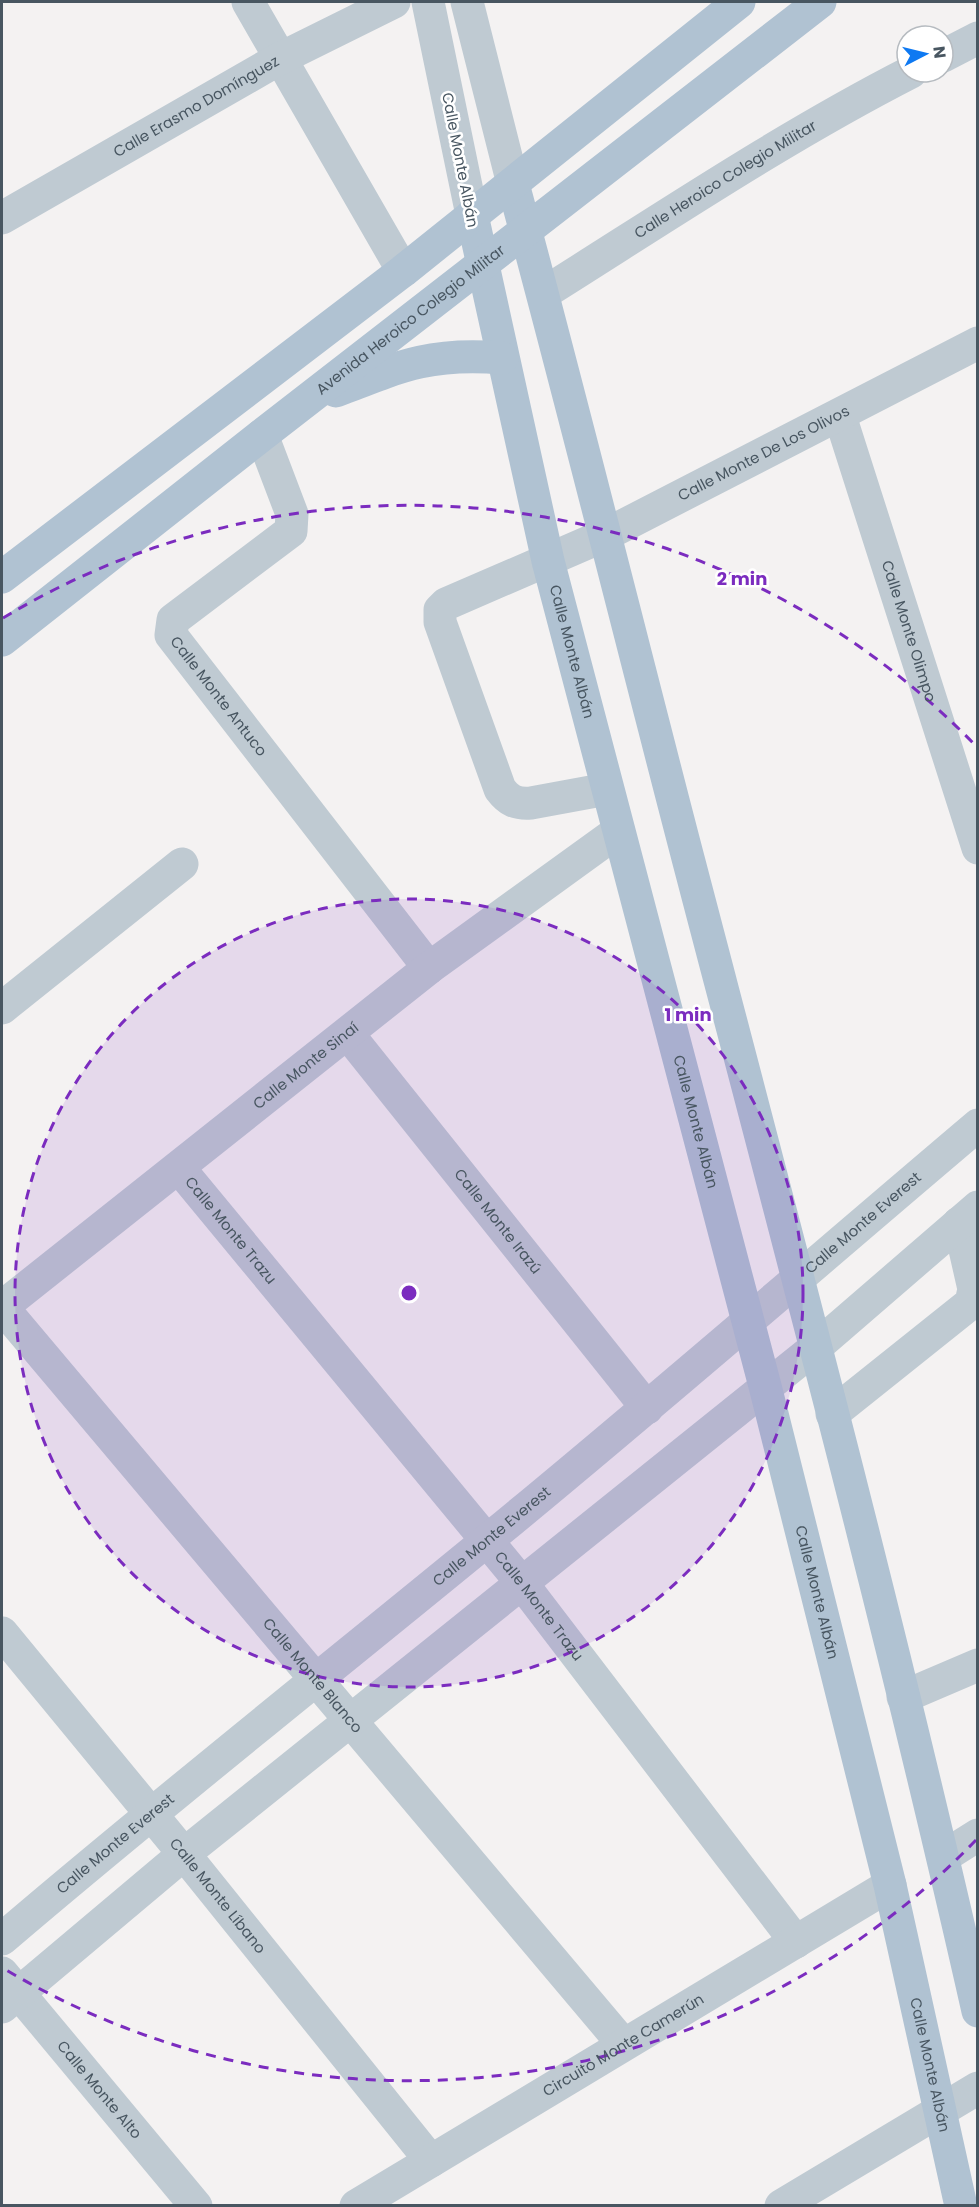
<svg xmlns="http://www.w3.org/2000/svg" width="979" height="2207" font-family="Poppins,sans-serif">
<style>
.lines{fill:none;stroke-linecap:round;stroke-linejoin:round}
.minor{stroke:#bfcad2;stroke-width:33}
.major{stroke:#b0c2d2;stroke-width:33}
.ring{fill:none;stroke:#7b2cbf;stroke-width:3;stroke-dasharray:10 8}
.labels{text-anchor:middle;stroke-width:5;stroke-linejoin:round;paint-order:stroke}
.street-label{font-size:15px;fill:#485661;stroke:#fff}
.centre{fill:#7b2cbf;stroke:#fff;stroke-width:3}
.ring-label{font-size:18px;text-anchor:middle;font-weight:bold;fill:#7b2cbf;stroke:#fff;stroke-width:5;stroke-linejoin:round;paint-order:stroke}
</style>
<rect width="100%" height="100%" fill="#f4f2f2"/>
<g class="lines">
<g class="minor">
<path d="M248,2L403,271"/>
<path d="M428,2L472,215"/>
<path d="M467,2L513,184"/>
<path d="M943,56L978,38"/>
<path id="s1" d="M2,218L279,59L394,2"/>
<path id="s2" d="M544,293C665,217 784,137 911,72"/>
<path id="s3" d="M840,416L978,848"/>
<path id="s4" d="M262,435L292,514L291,531L173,620L171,635L429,968"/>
<path id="s5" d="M607,789L531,803C516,804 509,801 500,789L440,622V610L446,604L603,536L978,343"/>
<path d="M2,1008L182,864"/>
<path id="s6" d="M348,1034L647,1408"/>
<path id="s7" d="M179,1168L521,1582L796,1942"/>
<path id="s8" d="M2,1307L623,2044"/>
<path id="s9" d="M2,1307L429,968L617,832"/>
<path d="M832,1414L971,1303L974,1289L959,1223"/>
<path id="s10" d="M2,1633L184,1854L431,2161"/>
<path d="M903,1697L978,1665"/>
<path d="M943,1857L978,1835"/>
<path id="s11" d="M2,1939C162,1802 327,1672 490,1538C655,1403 815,1263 978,1125"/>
<path id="s12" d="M2,1973L196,2206"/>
<path d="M2,2007L184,1854L816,1347L978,1207"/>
<path id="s13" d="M356,2206L890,1885"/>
<path d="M781,2206L978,2088"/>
</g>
<g class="major">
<path d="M513,184C574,409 630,636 689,862C789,1244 891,1626 978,2011"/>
<path id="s14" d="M472,215L548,561L765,1386L890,1885L961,2206"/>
<path d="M336,391C400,366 431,352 502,358"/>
<path d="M2,577L403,271L739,2"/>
<path id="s15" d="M2,640L262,435L820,2"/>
</g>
</g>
<circle cx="409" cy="1293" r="394" fill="#7b2cbf" fill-opacity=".12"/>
<g class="ring">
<circle cx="409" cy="1293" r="394"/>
<path d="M976 1840A788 788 0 0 1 3 1968M3 618A788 788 0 0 1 976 746"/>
</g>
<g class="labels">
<g class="street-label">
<text dy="5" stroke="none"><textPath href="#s1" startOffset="224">Calle Erasmo Domínguez</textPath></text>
<text transform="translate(460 160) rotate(79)" y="5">Calle Monte Albán</text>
<text dy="5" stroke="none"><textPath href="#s2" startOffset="214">Calle Heroico Colegio Militar</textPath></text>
<text dy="5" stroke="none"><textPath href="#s15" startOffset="519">Avenida Heroico Colegio Militar</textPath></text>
<text dy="5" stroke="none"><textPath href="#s5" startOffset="663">Calle Monte De Los Olivos</textPath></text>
<text dy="5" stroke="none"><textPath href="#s3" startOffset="226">Calle Monte Olimpo</textPath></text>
<text dy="5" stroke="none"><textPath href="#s14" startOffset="448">Calle Monte Albán</textPath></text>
<text dy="5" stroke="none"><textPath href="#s4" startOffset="342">Calle Monte Antuco</textPath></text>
<text dy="5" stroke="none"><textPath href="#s9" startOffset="388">Calle Monte Sinaí</textPath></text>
<text dy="5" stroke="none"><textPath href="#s14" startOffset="934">Calle Monte Albán</textPath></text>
<text dy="5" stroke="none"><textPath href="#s6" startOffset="240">Calle Monte Irazú</textPath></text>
<text dy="5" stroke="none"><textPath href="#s11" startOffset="1120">Calle Monte Everest</textPath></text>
<text dy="5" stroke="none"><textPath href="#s7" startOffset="81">Calle Monte Trazu</textPath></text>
<text dy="5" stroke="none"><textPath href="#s11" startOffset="634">Calle Monte Everest</textPath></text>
<text dy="5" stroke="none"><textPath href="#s14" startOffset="1420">Calle Monte Albán</textPath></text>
<text dy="5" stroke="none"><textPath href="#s7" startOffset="567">Calle Monte Trazu</textPath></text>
<text dy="5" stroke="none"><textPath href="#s8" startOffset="482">Calle Monte Blanco</textPath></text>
<text dy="5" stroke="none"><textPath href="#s11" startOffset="148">Calle Monte Everest</textPath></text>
<text dy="5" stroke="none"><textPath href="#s10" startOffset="340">Calle Monte Líbano</textPath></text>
<text dy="5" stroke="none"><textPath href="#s13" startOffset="312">Circuito Monte Camerún</textPath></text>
<text dy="5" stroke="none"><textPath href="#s14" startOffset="1906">Calle Monte Albán</textPath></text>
<text dy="5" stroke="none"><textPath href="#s12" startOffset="152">Calle Monte Alto</textPath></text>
</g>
</g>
<circle cx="409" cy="1293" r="9" class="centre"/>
<g class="ring-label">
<text x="742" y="585">2 min</text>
<text x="688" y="1021">1 min</text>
</g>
<rect width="979" height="2207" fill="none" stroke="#485661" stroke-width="6"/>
<g transform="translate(925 54) rotate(83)"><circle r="28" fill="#ffffff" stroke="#b6bbc0" stroke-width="1.5"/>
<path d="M0-4.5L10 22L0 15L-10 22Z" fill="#0e79f2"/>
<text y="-9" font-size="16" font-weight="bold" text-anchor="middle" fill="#485661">N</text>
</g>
</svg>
